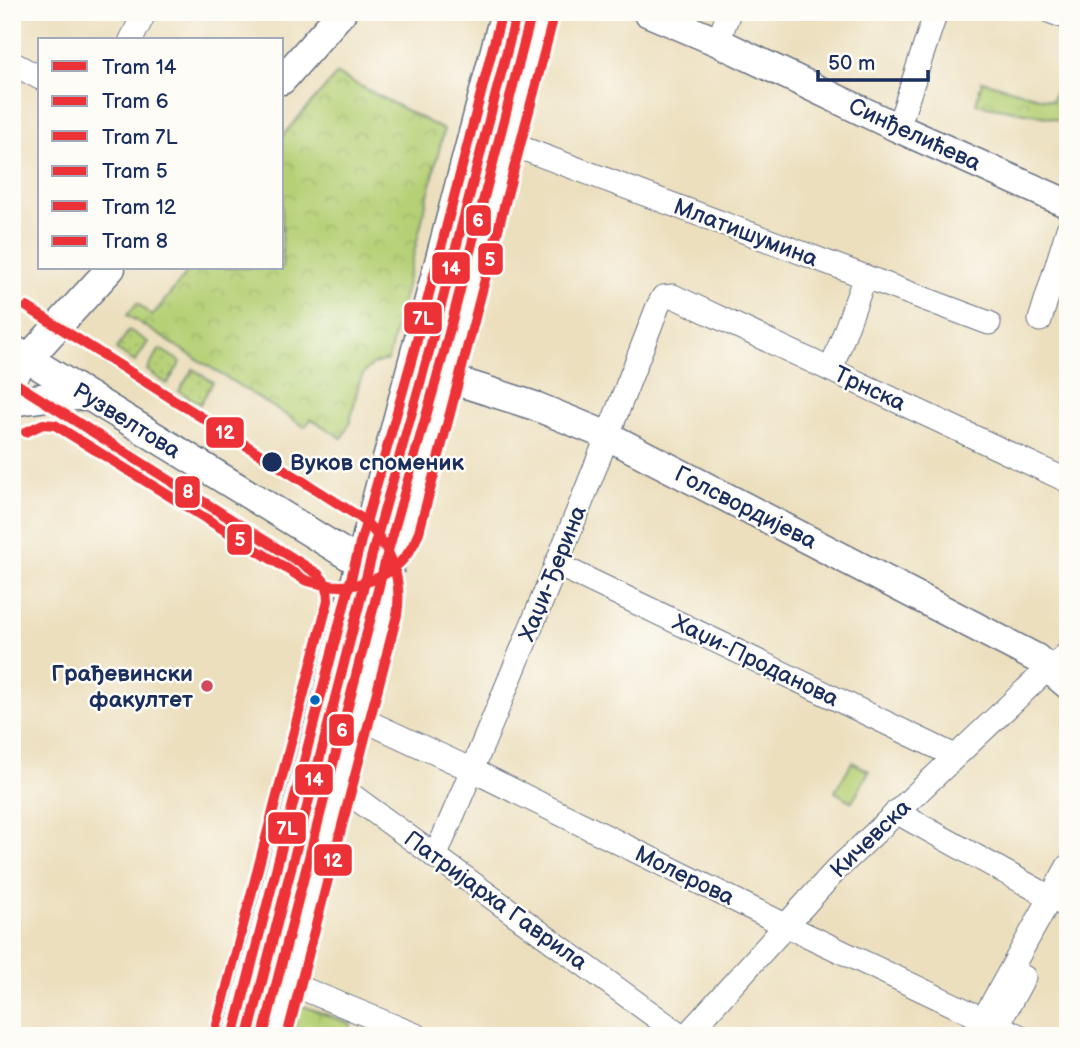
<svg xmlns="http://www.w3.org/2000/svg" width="1080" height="1048" font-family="'Balsamiq Sans',sans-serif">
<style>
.park{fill:url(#park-crowns);stroke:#68806a;stroke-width:2}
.garden{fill:url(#garden-dots);stroke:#68806a;stroke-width:2}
.pitch{fill:#b6d076;stroke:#68806a;stroke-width:2}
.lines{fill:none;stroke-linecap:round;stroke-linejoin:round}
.minor-casing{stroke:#646d80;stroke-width:25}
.major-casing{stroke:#646d80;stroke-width:31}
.minor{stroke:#fff;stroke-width:23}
.major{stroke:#fff;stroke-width:28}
.tram-1-casing{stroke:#fdfcf7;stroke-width:16}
.tram-2-casing{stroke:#fdfcf7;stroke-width:16}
.tram-3-casing{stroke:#fdfcf7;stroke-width:16}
.tram-4-casing{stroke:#fdfcf7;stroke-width:16}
.tram-5-casing{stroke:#fdfcf7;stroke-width:16}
.tram-6-casing{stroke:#fdfcf7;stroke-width:16}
.tram-1{stroke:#ed3237;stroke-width:10}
.tram-2{stroke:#ed3237;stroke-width:10}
.tram-3{stroke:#ed3237;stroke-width:10}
.tram-4{stroke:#ed3237;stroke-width:10}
.tram-5{stroke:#ed3237;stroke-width:10}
.tram-6{stroke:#ed3237;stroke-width:10}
.stop-dot{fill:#1b2f5e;stroke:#fdfcf7;stroke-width:2.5}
.poi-dot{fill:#d1495b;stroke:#fdfcf7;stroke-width:2.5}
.bus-dot{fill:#0065bd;stroke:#fdfcf7;stroke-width:2.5}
.labels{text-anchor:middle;stroke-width:5;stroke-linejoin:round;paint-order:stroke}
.street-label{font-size:23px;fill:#1b2f5e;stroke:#fdfcf7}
.stop-label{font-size:23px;font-weight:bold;fill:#1b2f5e;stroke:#fdfcf7;text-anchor:start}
.poi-label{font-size:23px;font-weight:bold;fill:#1b2f5e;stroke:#fdfcf7;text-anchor:end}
.line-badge{stroke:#fdfcf7;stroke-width:2.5}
.badge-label{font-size:19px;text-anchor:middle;font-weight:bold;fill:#fff}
</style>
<defs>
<pattern id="park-crowns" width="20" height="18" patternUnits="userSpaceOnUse" patternTransform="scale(1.75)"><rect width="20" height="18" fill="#b6d076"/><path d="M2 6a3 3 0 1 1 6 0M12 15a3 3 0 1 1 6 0" fill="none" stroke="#9cb368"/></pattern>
<pattern id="garden-dots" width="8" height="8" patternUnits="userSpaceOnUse" patternTransform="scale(1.75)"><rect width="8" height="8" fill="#b6d076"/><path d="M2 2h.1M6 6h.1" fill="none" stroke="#9cb368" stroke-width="1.8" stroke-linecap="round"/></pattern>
</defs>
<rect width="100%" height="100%" fill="#fdfcf7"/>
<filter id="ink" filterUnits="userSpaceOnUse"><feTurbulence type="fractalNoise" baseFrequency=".0143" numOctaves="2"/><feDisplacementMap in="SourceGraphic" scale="14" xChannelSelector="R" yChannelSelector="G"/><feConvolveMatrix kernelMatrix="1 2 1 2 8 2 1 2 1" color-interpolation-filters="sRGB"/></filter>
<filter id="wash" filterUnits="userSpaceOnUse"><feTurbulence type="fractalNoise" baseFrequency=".00686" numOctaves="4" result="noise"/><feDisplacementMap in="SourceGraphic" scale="28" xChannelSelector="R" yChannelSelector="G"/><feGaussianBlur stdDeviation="1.57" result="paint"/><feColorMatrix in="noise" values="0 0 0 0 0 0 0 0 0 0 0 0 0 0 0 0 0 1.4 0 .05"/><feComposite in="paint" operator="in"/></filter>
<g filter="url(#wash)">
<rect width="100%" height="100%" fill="#ecdfbe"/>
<g class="park">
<path d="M1068,52V123L1047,117L976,104L982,81L1052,101Z"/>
<path d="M337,74L444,130L388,360C354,364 358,396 350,422C348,427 345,433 342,438L311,419L305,427L127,315L137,303L152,316L191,268H282V136Z"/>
<path d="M301,1005L351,1024L347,1036H291Z"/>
</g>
<g class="garden">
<path d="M129,330L148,342L135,362L116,350Z"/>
<path d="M160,349L181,362L167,384L147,370Z"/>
<path d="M193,369L213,382L200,404L179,391Z"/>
</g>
<path class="pitch" d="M852,762L869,771L852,802L835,792Z"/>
</g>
<g filter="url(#ink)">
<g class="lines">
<g class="minor-casing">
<g id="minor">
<path d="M1051,12L1068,18"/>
<path d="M131,40L145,12"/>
<path d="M718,42L729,12"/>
<path d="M12,63L40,78"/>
<path d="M898,128L936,12"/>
<path d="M503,141L989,323"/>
<path d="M1040,320L1068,229"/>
<path d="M831,370L865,277"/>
<path d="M556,564L955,756"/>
<path d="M351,714L472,770L779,922L1019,1036"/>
<path d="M320,778L333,782L350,794L682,1036"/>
<path d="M896,812L1068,907"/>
<path d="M435,857C513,675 587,491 658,306L663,297L673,296L1068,481"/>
<path d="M267,974L418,1036"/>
<path d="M686,1036L836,870L1037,679L1068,653"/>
<path d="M974,1036L1068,866"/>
<path d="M992,1036L1024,977"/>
</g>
</g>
<g class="major-casing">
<g id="major">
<path d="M647,12L718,42L898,128L1068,204"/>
<path d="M282,80L342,12"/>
<path d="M12,349L375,572"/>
<path d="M12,376L111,268"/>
<path d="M434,399L453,384L463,383L535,406L608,436L1036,658L1068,685"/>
<path d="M12,402L54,396H88"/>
<path d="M237,1036L325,701L373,512L505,12"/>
<path d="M267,1036L434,399L451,352L503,141L538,12"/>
</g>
</g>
<use href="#minor" class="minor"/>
<use href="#major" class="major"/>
<g class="tram-1-casing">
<path id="tram-1" d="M248,1036L374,547L430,348L517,12"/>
</g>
<g class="tram-2-casing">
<path id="tram-2" d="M263,1036L388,551L444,352L531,16"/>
</g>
<g class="tram-3-casing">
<path id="tram-3" d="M234,1033L360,544L416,344L502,12"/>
</g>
<g class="tram-4-casing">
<path id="tram-4" d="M26,432L43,424L55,425L305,580C351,595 401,581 419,532L553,19"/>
</g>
<g class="tram-5-casing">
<path id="tram-5" d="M27,307L361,518C390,543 403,577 397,615L287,1036"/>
</g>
<g class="tram-6-casing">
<path id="tram-6" d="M12,381L318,574L327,585L328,601L217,1025"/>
</g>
<use href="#tram-1" class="tram-1"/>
<use href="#tram-2" class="tram-2"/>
<use href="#tram-3" class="tram-3"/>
<use href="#tram-4" class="tram-4"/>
<use href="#tram-5" class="tram-5"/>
<use href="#tram-6" class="tram-6"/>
</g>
</g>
<circle class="stop-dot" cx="272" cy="462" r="11"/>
<circle class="poi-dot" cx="207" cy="686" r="7"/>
<circle class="bus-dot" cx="315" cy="700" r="6"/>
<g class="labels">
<g class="street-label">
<text transform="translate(915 134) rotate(25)" y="8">Синђелићева</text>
<text transform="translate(746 232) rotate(21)" y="8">Млатишумина</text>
<text transform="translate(870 388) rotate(25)" y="8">Трнска</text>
<text transform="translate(127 420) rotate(32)" y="8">Рузвелтова</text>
<text transform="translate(746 507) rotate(27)" y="8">Голсвордијева</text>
<text transform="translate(552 573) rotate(-68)" y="8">Хаџи-Ђерина</text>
<text transform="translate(756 660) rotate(26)" y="8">Хаџи-Проданова</text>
<text transform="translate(870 838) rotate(-44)" y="8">Кичевска</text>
<text transform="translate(685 875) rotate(26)" y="8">Молерова</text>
<text transform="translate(496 900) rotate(36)" y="8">Патријарха Гаврила</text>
</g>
<g class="stop-label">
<text x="290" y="470">Вуков споменик</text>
</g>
<g class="poi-label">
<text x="193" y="681">Грађевински<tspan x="193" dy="26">факултет</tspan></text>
</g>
</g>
<g class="line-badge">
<rect x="465" y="204" width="27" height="33" rx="7" fill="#ed3237"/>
<rect x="477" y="242" width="27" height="34" rx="7" fill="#ed3237"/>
<rect x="431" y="251" width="40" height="34" rx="7" fill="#ed3237"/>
<rect x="403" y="301" width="40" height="34" rx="7" fill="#ed3237"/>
<rect x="205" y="416" width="40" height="33" rx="7" fill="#ed3237"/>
<rect x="174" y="475" width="27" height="34" rx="7" fill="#ed3237"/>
<rect x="226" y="523" width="27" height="33" rx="7" fill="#ed3237"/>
<rect x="328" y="713" width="27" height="34" rx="7" fill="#ed3237"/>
<rect x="294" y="763" width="40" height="33" rx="7" fill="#ed3237"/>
<rect x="267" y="811" width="40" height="34" rx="7" fill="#ed3237"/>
<rect x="313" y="843" width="40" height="34" rx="7" fill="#ed3237"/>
</g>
<g class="badge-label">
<text x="478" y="227">6</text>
<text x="490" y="266">5</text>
<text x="451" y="275">14</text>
<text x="423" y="325">7L</text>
<text x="225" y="439">12</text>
<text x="188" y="498">8</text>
<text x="240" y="546">5</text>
<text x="342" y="737">6</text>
<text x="314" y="786">14</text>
<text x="287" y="835">7L</text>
<text x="333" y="867">12</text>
</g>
<rect width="1080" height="1048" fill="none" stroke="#fdfcf7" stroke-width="42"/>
<rect x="38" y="38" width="245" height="231" fill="#fdfcf7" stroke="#a3aaba" stroke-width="2"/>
<rect x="52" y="61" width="35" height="10" fill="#ed3237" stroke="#a3aaba" stroke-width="2"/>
<text x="102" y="74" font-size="21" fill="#1b2f5e">Tram 14</text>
<rect x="52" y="96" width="35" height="10" fill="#ed3237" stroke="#a3aaba" stroke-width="2"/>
<text x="102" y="108" font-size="21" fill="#1b2f5e">Tram 6</text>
<rect x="52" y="131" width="35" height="10" fill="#ed3237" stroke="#a3aaba" stroke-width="2"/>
<text x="102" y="144" font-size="21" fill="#1b2f5e">Tram 7L</text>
<rect x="52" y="166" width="35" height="10" fill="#ed3237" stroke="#a3aaba" stroke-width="2"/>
<text x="102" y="178" font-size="21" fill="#1b2f5e">Tram 5</text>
<rect x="52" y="201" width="35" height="10" fill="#ed3237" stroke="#a3aaba" stroke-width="2"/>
<text x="102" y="214" font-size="21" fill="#1b2f5e">Tram 12</text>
<rect x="52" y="236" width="35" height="10" fill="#ed3237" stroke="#a3aaba" stroke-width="2"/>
<text x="102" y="248" font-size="21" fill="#1b2f5e">Tram 8</text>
<path d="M818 70v10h110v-10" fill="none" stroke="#1b2f5e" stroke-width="3.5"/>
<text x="828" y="70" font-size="21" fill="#1b2f5e" stroke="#fdfcf7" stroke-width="5" paint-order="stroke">50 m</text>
</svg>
